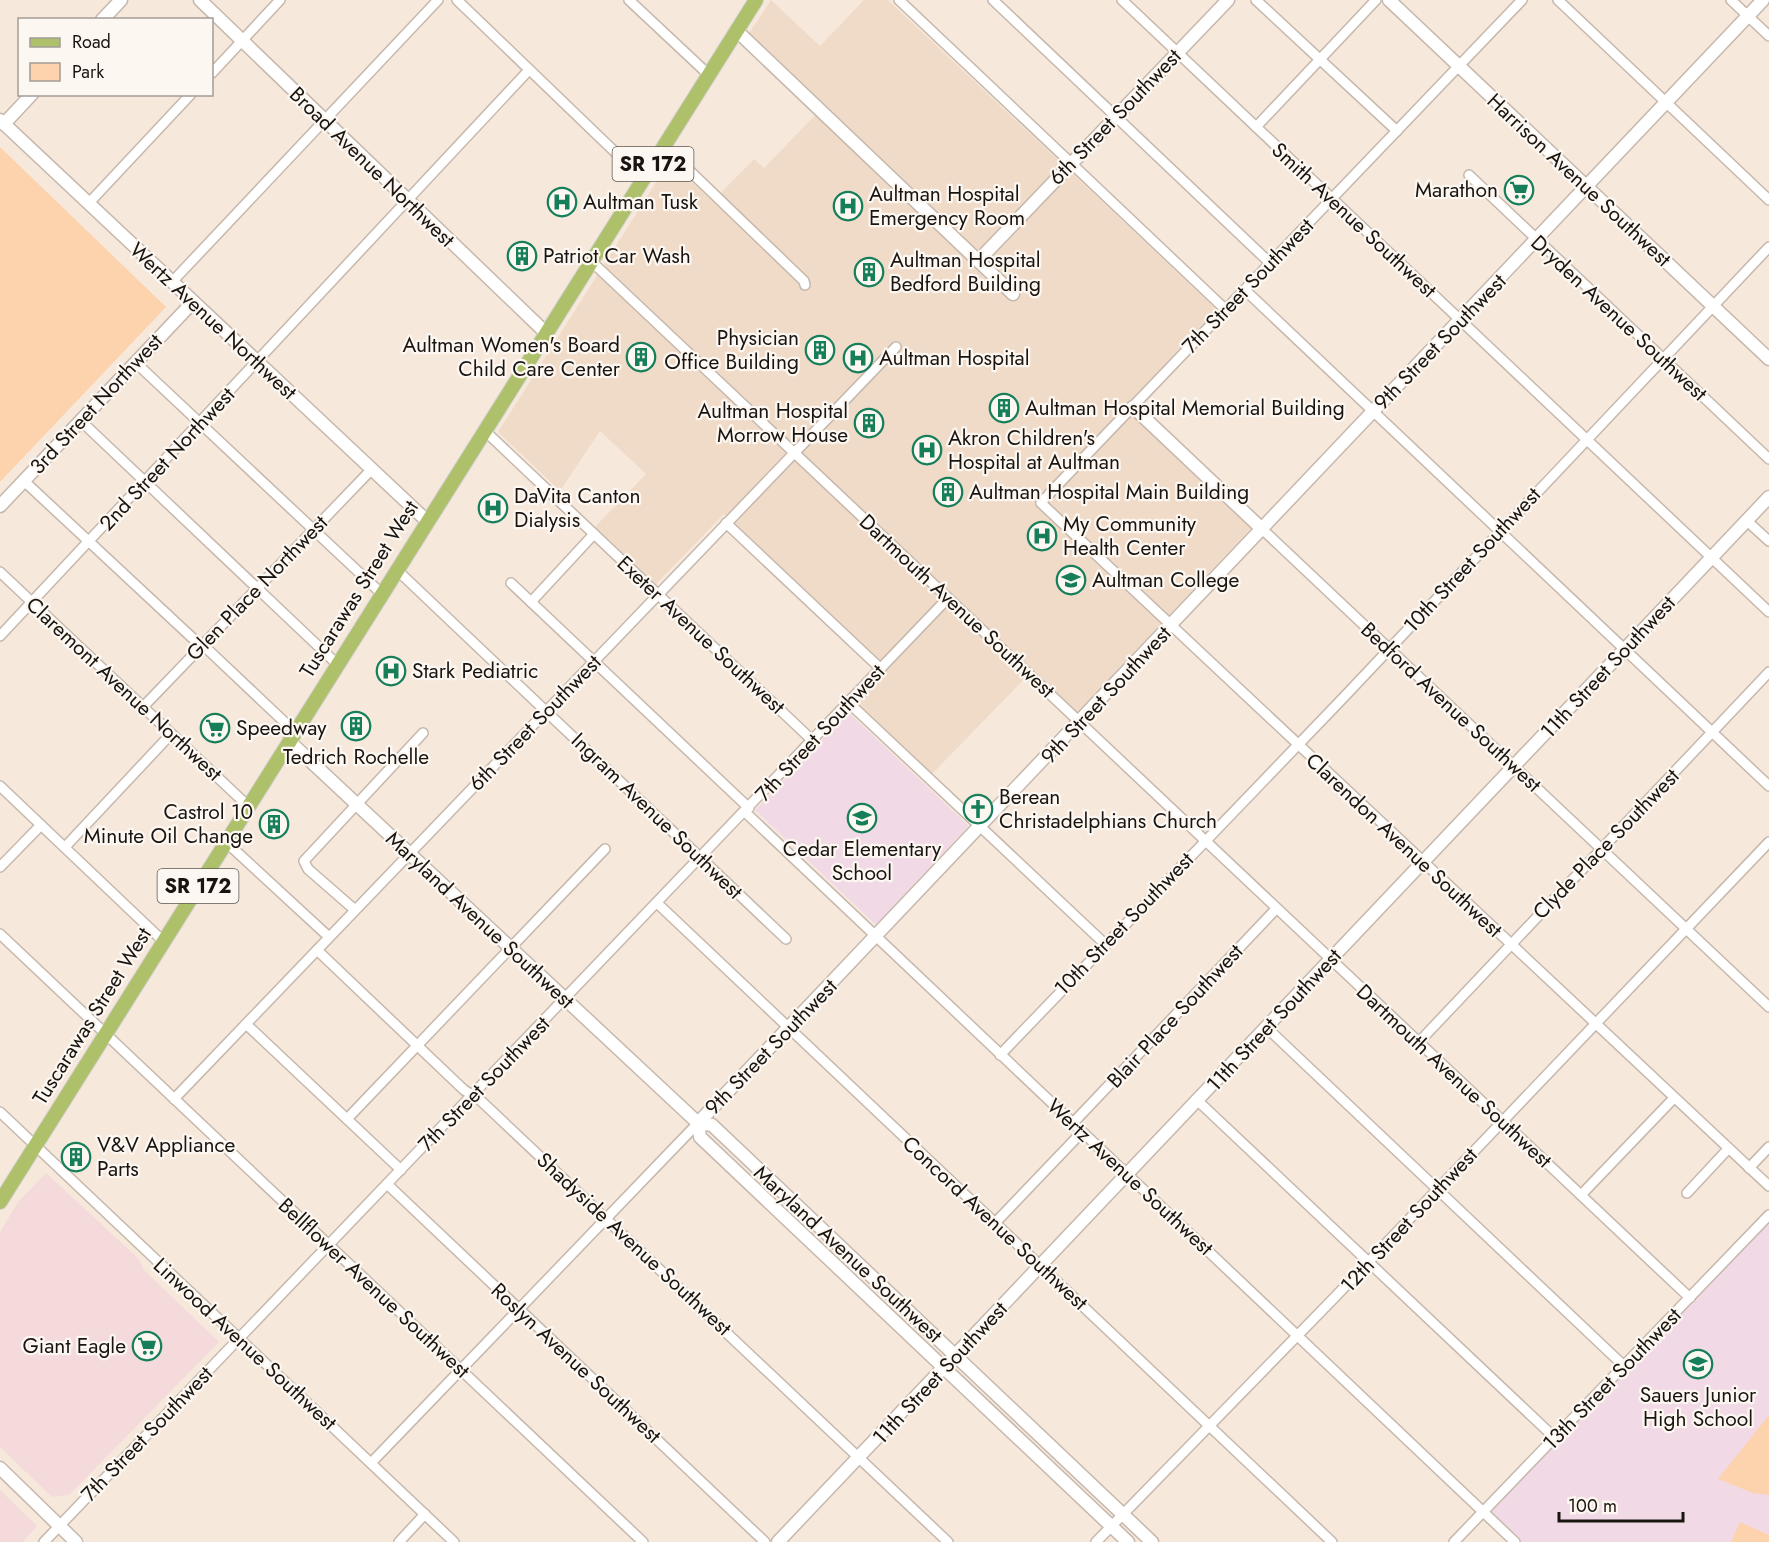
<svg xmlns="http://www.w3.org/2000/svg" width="1769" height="1542" font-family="Jost,sans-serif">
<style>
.commercial{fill:#f5dadc}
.built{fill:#f0dbc9}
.education{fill:#f1dae6}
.green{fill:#fdd3ad}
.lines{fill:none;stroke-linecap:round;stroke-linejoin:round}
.street-casing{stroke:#c6b8ac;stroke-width:12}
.secondary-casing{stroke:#c6b8ac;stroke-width:15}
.primary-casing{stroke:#d1d0cf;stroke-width:16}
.street{stroke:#fff;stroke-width:9}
.secondary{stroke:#fff;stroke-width:12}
.primary{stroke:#aec16a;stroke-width:14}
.labels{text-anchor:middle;stroke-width:4.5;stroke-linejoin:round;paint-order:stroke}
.shield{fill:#fdf7f2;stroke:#5d5853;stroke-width:1.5}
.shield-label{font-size:20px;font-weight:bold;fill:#19140f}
.street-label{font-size:21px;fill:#19140f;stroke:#fdf7f2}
.poi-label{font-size:21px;fill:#19140f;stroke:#fdf7f2;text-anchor:start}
</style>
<rect width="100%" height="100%" fill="#f7e8dc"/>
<g class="commercial">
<path d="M46,1173L138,1258L144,1270L219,1342L69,1495L52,1497L0,1447V1232L18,1202Z"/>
<path d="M0,1490L37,1526L23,1542H0Z"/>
</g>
<path class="built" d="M771,0L820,46L864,0H888L1217,310L1125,407L1252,527L1077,713L1032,671L932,774L856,703L887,669L724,514L656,584L595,527L646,474L600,431L560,491L498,432L667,165L672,163L713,201L754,159L764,168L823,107L748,35Z"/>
<g class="education">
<path d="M848,712L969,826L876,925L755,810Z"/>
<path d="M1769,1216V1542H1518L1486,1512Z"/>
</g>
<g class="green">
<path d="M0,147L166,307L0,482Z"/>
<path d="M1769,1415V1495L1753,1493L1718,1479Z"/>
<path d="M1740,1522L1769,1535V1542H1731Z"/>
</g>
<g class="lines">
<g class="street-casing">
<g id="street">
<path d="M457,0L643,179"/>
<path d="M629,0L709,75"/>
<path d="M899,0L1226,310"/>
<path d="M993,0L1270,263"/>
<path d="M1122,0L1769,612"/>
<path d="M1256,0L1397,131"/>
<path d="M1558,0L1769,200"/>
<path d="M1731,0L1769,36"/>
<path d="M212,73L280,0"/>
<path d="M1256,127L1376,0"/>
<path d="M664,146L804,281L805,285"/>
<path d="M1469,175L1769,459"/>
<path d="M88,204L191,94"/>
<path d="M591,261L1690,1298"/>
<path d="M172,282L438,0"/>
<path d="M1245,290L1769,786"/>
<path d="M136,363L382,594"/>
<path d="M81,421L337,664"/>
<path d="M484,430L813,741"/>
<path d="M24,481L201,646"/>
<path d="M1049,494L1522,0"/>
<path d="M1045,498L1041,503L1769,1186"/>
<path d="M1747,521L1769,541"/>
<path d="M726,523L881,669"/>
<path d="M1262,529L1769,1007"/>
<path d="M397,570L786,939"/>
<path d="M0,572L248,806"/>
<path d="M511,583L749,808"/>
<path d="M531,602L594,534"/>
<path d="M0,636L529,70"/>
<path d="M203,645L295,732"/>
<path d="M849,703L1105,944"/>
<path d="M143,707L371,470"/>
<path d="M0,786L163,941"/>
<path d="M745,812L1515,1542"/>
<path d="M226,842L329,937"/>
<path d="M65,847L171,734"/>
<path d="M0,867L41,825"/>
<path d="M657,903L1332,1542"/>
<path d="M355,910L308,869L304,861L423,733"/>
<path d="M0,934L643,1542"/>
<path d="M317,950L464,1090L479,1099L948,1542"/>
<path d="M246,1024L401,1170"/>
<path d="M1267,1028L1624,1366"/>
<path d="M1418,1043L1769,672"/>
<path d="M1000,1055L1344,697L1769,247"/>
<path d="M174,1099L896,347"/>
<path d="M1198,1101L1555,1438"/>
<path d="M0,1112L454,1542"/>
<path d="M347,1119L605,849"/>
<path d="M1073,1123L1276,909"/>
<path d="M1749,1168L1769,1147"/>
<path d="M387,1184L765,1542"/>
<path d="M1687,1193L1728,1149"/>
<path d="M1581,1195L1674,1098"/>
<path d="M995,1223L1082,1132"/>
<path d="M371,1463L698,1123"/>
<path d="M44,1542L948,598"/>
<path d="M399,1542L425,1514"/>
<path d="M1096,1542L1334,1298L1769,842"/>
<path d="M1454,1542L1769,1215"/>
</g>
</g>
<g class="secondary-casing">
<g id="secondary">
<path d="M200,0L546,333"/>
<path d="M1389,0L1769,359"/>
<path d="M102,20L121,0"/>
<path d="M737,31L1013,294"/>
<path d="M0,120L427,521"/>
<path d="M4,124L32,94"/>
<path d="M978,261L1228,0"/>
<path d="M1133,407L1262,529"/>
<path d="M0,506L193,302"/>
<path d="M289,741L698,1123L712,1125L1152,1542"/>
<path d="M698,1123L1763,0"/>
<path d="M698,1123L700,1137L1128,1542"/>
<path d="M0,1468L76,1542"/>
<path d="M778,1542L1769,497"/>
</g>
</g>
<g class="primary-casing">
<path id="primary" d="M0,1202L756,0"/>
</g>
<use href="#street" class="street"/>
<use href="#secondary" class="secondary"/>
<use href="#primary" class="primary"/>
</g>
<defs>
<g id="supermarket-ring" transform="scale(1.5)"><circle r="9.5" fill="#fdf7f2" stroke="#167f5a" stroke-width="1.5"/><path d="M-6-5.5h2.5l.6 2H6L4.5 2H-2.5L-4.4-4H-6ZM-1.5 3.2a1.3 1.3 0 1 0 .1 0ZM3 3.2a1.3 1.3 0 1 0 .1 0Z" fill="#167f5a"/></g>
<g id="hospital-ring" transform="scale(1.5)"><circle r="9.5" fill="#fdf7f2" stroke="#167f5a" stroke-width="1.5"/><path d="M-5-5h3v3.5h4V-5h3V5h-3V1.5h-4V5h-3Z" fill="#167f5a"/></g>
<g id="building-ring" transform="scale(1.5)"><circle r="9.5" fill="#fdf7f2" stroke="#167f5a" stroke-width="1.5"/><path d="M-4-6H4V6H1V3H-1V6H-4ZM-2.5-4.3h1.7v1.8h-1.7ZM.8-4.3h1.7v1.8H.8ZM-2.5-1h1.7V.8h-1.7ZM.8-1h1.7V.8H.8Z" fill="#167f5a"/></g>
<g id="school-ring" transform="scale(1.5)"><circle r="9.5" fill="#fdf7f2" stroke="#167f5a" stroke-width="1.5"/><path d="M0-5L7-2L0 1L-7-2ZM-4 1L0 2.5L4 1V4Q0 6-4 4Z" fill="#167f5a"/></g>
<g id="church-ring" transform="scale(1.5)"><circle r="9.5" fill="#fdf7f2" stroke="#167f5a" stroke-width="1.5"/><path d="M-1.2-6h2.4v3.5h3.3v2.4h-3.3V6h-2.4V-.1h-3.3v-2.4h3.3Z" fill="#167f5a"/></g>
</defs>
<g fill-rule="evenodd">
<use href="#supermarket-ring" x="1519" y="190"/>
<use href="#hospital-ring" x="562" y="202"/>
<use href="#hospital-ring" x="848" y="206"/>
<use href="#building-ring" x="522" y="256"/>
<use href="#building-ring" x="869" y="272"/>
<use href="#building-ring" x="820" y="350"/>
<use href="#building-ring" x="641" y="357"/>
<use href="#hospital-ring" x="858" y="358"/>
<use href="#building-ring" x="1004" y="408"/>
<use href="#building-ring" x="869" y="423"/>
<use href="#hospital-ring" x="927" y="450"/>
<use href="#building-ring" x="948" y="492"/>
<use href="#hospital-ring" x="493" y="508"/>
<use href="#hospital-ring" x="1042" y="536"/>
<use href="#school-ring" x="1071" y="580"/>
<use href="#hospital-ring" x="391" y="671"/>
<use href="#building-ring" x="356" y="726"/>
<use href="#supermarket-ring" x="215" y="728"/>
<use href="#church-ring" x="978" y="809"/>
<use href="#school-ring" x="862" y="818"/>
<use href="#building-ring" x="274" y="824"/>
<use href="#building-ring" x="76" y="1157"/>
<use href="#supermarket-ring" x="147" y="1346"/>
<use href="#school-ring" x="1698" y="1364"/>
</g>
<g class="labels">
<g class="shield">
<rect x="612.5" y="147" width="81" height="34" rx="4.5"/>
<rect x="157.5" y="869" width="81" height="34" rx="4.5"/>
</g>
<g class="shield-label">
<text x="653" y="171">SR 172</text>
<text x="198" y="893">SR 172</text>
</g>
<g class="street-label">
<text transform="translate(1115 117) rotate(-46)" y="7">6th Street Southwest</text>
<text transform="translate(372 167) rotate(44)" y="7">Broad Avenue Northwest</text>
<text transform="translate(1579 180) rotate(43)" y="7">Harrison Avenue Southwest</text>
<text transform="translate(1354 220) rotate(43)" y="7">Smith Avenue Southwest</text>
<text transform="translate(1248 286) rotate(-46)" y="7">7th Street Southwest</text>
<text transform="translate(1619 318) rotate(43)" y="7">Dryden Avenue Southwest</text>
<text transform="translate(213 321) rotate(43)" y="7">Wertz Avenue Northwest</text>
<text transform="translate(1440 342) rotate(-46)" y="7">9th Street Southwest</text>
<text transform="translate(96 404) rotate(-47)" y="7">3rd Street Northwest</text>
<text transform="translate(167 459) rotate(-47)" y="7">2nd Street Northwest</text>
<text transform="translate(1472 560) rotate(-47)" y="7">10th Street Southwest</text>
<text transform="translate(257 588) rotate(-46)" y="7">Glen Place Northwest</text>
<text transform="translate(359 589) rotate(-58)" y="7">Tuscarawas Street West</text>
<text transform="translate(957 606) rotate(43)" y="7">Dartmouth Avenue Southwest</text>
<text transform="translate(701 635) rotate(43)" y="7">Exeter Avenue Southwest</text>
<text transform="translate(1608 667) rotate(-47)" y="7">11th Street Southwest</text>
<text transform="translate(124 689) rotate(43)" y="7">Claremont Avenue Northwest</text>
<text transform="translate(1106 695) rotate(-47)" y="7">9th Street Southwest</text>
<text transform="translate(1451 707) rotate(43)" y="7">Bedford Avenue Southwest</text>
<text transform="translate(535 723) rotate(-46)" y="7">6th Street Southwest</text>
<text transform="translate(820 733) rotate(-47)" y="7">7th Street Southwest</text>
<text transform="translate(657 816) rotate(44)" y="7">Ingram Avenue Southwest</text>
<text transform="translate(1606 844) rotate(-46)" y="7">Clyde Place Southwest</text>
<text transform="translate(1404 845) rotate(43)" y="7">Clarendon Avenue Southwest</text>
<text transform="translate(480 920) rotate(43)" y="7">Maryland Avenue Southwest</text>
<text transform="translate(1124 924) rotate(-46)" y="7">10th Street Southwest</text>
<text transform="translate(92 1016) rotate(-58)" y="7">Tuscarawas Street West</text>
<text transform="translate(1175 1016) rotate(-47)" y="7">Blair Place Southwest</text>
<text transform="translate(1274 1020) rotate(-47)" y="7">11th Street Southwest</text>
<text transform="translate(771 1047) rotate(-46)" y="7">9th Street Southwest</text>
<text transform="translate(1454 1076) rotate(43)" y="7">Dartmouth Avenue Southwest</text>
<text transform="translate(484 1084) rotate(-46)" y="7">7th Street Southwest</text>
<text transform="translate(1130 1177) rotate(43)" y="7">Wertz Avenue Southwest</text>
<text transform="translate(1409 1220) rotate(-47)" y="7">12th Street Southwest</text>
<text transform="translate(995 1223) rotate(43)" y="7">Concord Avenue Southwest</text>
<text transform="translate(634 1244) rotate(43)" y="7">Shadyside Avenue Southwest</text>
<text transform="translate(848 1254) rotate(43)" y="7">Maryland Avenue Southwest</text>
<text transform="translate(374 1288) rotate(43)" y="7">Bellflower Avenue Southwest</text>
<text transform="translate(245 1344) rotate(43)" y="7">Linwood Avenue Southwest</text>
<text transform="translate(576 1363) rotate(43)" y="7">Roslyn Avenue Southwest</text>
<text transform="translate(940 1373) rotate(-47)" y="7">11th Street Southwest</text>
<text transform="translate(1612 1379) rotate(-46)" y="7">13th Street Southwest</text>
<text transform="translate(147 1434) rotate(-46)" y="7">7th Street Southwest</text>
</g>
<g class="poi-label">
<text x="1498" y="197" text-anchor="end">Marathon</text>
<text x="869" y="201">Aultman Hospital<tspan x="869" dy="24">Emergency Room</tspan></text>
<text x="583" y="209">Aultman Tusk</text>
<text x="543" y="263">Patriot Car Wash</text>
<text x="890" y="267">Aultman Hospital<tspan x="890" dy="24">Bedford Building</tspan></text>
<text x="799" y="345" text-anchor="end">Physician<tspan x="799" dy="24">Office Building</tspan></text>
<text x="620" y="352" text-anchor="end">Aultman Women's Board<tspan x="620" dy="24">Child Care Center</tspan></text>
<text x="879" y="365">Aultman Hospital</text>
<text x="1025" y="415">Aultman Hospital Memorial Building</text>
<text x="848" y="418" text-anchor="end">Aultman Hospital<tspan x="848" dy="24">Morrow House</tspan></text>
<text x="948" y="445">Akron Children's<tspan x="948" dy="24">Hospital at Aultman</tspan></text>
<text x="969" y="499">Aultman Hospital Main Building</text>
<text x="514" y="503">DaVita Canton<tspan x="514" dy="24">Dialysis</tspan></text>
<text x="1063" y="531">My Community<tspan x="1063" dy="24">Health Center</tspan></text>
<text x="1092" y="587">Aultman College</text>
<text x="412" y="678">Stark Pediatric</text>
<text x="236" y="735">Speedway</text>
<text x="356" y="764" text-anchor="middle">Tedrich Rochelle</text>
<text x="999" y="804">Berean<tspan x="999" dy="24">Christadelphians Church</tspan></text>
<text x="253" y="819" text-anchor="end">Castrol 10<tspan x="253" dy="24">Minute Oil Change</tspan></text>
<text x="862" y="856" text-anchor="middle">Cedar Elementary<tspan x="862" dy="24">School</tspan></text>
<text x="97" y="1152">V&amp;V Appliance<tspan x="97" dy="24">Parts</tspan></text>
<text x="126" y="1353" text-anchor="end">Giant Eagle</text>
<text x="1698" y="1402" text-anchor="middle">Sauers Junior<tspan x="1698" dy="24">High School</tspan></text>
</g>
</g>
<rect x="18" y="18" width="195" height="78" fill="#fdf7f2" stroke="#a29c97" stroke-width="1.5"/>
<rect x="30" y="38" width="30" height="9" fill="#aec16a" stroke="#a29c97" stroke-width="1.5"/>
<text x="72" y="48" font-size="18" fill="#19140f">Road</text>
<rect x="30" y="63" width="30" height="18" fill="#fdd3ad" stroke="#a29c97" stroke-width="1.5"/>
<text x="72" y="78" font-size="18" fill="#19140f">Park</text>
<path d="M1559 1512v9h124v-9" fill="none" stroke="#19140f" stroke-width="3"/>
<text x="1568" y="1512" font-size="18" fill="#19140f" stroke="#fdf7f2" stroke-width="4.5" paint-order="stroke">100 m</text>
</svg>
